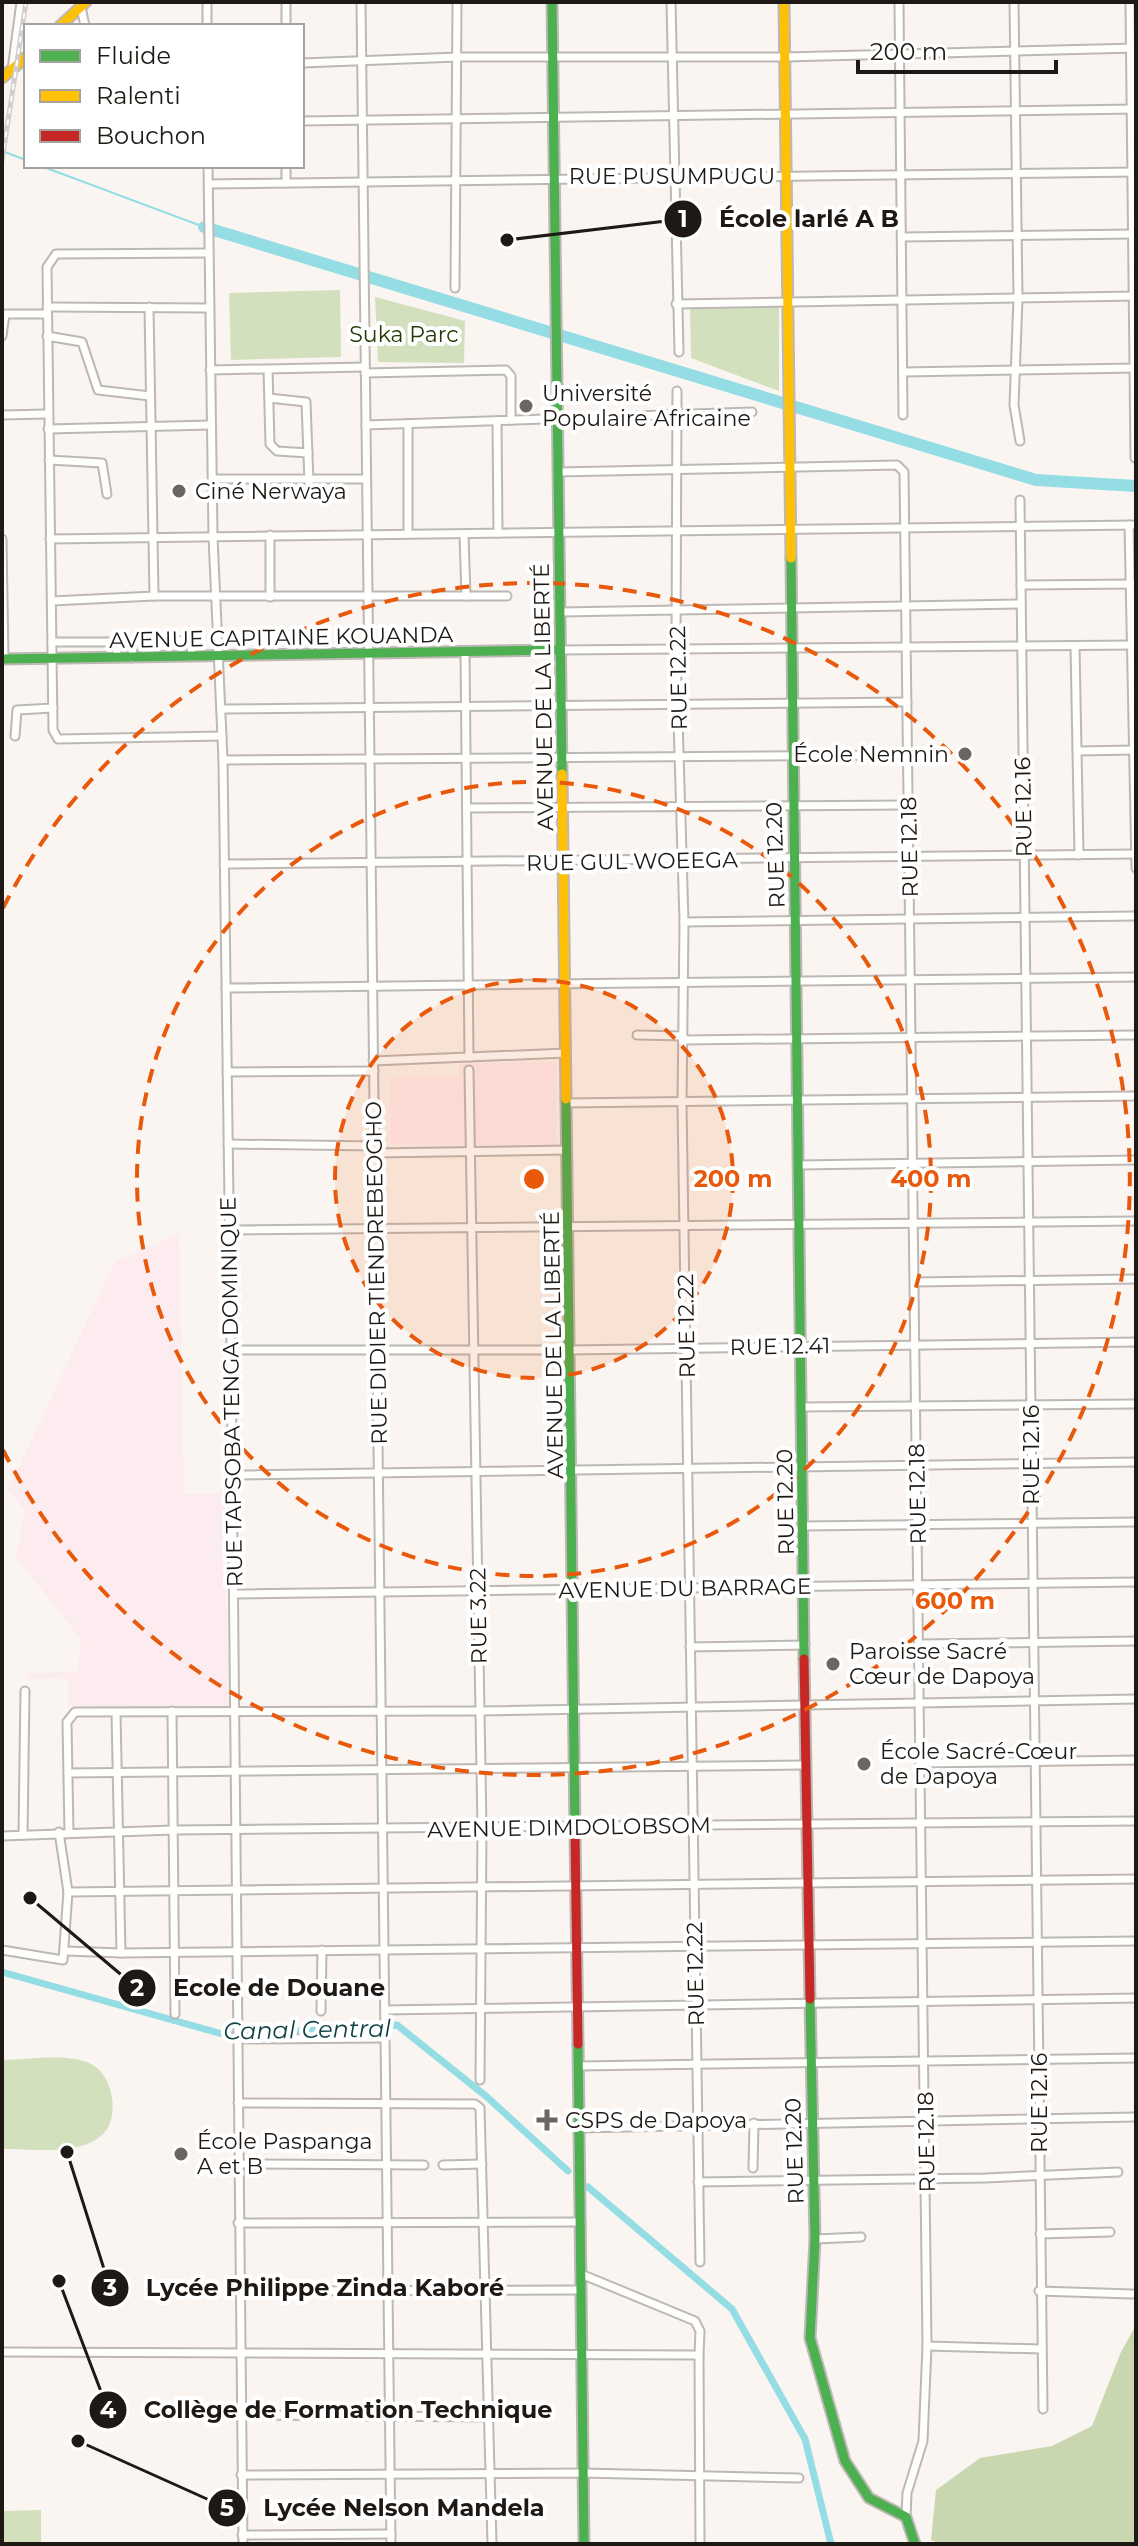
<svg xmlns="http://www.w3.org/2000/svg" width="1138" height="2546" font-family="Montserrat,sans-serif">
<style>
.commercial{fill:#fdecef}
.green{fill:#d3e0be}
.forest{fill:#c8d7af}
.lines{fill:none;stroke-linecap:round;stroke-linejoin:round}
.stream{stroke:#94dde5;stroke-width:2}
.canal{stroke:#94dde5;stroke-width:7}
.river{stroke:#94dde5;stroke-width:12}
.street-casing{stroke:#bdb8b4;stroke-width:11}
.fast-casing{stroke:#bdb8b4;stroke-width:13}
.slow-casing{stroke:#bdb8b4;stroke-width:13}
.jam-casing{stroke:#bdb8b4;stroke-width:13}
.street{stroke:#fefefd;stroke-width:7}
.fast{stroke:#4caf50;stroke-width:9}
.slow{stroke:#ffc107;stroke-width:9}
.jam{stroke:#c62828;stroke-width:9}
.rail-casing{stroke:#d0cfcd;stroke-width:5}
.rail{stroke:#fff;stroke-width:2;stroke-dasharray:6;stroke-linecap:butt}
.ring{fill:none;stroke:#e8590c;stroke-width:4;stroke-dasharray:14 10}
.poi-dot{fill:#6b6661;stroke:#fff;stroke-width:3}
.labels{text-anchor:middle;stroke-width:8;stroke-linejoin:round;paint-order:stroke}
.street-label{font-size:22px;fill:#1e1914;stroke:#fff}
.park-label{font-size:22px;fill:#273a06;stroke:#fff}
.poi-label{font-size:22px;fill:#1e1914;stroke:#fff;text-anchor:start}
.water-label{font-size:24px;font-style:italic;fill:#0f4146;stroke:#fff}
.centre{fill:#e8590c;stroke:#fff;stroke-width:4}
.ring-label{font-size:24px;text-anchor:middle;font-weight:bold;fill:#e8590c;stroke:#fff;stroke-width:8;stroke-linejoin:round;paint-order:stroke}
.leader{fill:none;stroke:#1e1914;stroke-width:3}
.callout-dot{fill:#1e1914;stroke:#fff;stroke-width:3}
.mark-label{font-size:24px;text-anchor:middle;font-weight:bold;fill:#fff}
.callout-label{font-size:24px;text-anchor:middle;font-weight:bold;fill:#1e1914;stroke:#fff;stroke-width:8;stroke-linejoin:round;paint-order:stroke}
</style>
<rect width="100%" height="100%" fill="#faf5f1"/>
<g class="commercial">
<path d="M557,1062L556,1146L391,1144L390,1076H459V1064Z"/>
<path d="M179,1233L184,1494L224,1493L229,1708L68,1706V1679H27L28,1673L77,1671L81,1639L16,1557L25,1510L8,1490L114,1263Z"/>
</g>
<g class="green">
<path d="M340,290L341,357L231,360L229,293Z"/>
<path d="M375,297L465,321L464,363L378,362Z"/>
<path d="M690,304L779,306V391L691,358Z"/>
<path d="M2,2060C28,2060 65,2053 89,2063C103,2069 110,2084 112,2098C121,2162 41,2149 2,2149Z"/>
<path d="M41,2510V2544H2V2511Z"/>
</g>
<path class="forest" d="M1136,2325V2544H942L931,2540L936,2490L980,2458L1052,2446L1092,2426L1121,2352Z"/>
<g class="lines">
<g class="stream">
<path d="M2,151L26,160"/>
<path d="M41,166L204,227"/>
</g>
<g class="canal">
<path d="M2,1972L226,2035L397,2025L487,2097L568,2171"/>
<path d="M588,2187L732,2309L805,2439L831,2544"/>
</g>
<path class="river" d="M204,227L1036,480L1136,486"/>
<g class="street-casing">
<g id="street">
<path d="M207,2V26"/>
<path d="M286,2V26"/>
<path d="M361,2L391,2544"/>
<path d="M671,2L679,352"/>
<path d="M899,2L903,415"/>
<path d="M1014,2L1018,298L1014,405L1020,441"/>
<path d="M1130,2L1135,458"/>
<path d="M81,7L85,26"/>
<path d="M302,63L458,57H785L1136,48"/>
<path d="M12,70L21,2"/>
<path d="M302,121L1136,109"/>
<path d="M208,166L213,537L223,760L231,1350L243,2544"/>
<path d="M286,166V183"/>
<path d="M209,184C518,179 827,176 1136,172"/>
<path d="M903,237L1134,234"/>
<path d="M208,253L56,254L47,267L53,730L58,739L222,736"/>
<path d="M455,288L457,2"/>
<path d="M676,304L1136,296"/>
<path d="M47,307L209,308"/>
<path d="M149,307L154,596"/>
<path d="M2,336L5,314H47"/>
<path d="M47,336L82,342L98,390L150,396"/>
<path d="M268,369L270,444L277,451L308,453"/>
<path d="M210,370L365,367"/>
<path d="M903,372L1136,368"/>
<path d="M365,373L506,370L511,376V420"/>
<path d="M677,391L676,651L684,922L682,1104L700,2262"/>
<path d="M269,398L306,402L309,482"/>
<path d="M2,415L47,414"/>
<path d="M497,421L498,533"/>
<path d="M408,424V534"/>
<path d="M366,425L752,412"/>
<path d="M48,429L211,425"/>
<path d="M49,460L102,463L107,494"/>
<path d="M558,472L897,465L904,472L927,2346L923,2441L907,2493L906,2517"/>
<path d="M213,479H366"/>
<path d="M1020,500L1043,2409"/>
<path d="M1129,525L1136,868"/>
<path d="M464,535L466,596"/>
<path d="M2,539L4,659"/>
<path d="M50,539L1136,525"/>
<path d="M1021,585L1136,584"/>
<path d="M270,597V535"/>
<path d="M52,601L154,596H507"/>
<path d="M560,612L1021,604"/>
<path d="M52,642H111L117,647V658"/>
<path d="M1075,646L1079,855"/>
<path d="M560,650L1136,645"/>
<path d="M465,652L469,1057"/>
<path d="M131,658L134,643L140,640L187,641L191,643L192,657"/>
<path d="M221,709L907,702"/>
<path d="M15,736L17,710L53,708"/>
<path d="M1077,751L1134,750"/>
<path d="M223,760L908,755"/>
<path d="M467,808L908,805"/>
<path d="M224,864L1136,854"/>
<path d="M684,922L1136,916"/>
<path d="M226,988L1136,977"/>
<path d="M637,1035L683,1036"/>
<path d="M683,1040L1136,1035"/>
<path d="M373,1061L566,1053"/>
<path d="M469,1070L482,1829L480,2080"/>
<path d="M227,1072L374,1071"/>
<path d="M567,1103L1136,1096"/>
<path d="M228,1144L375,1146"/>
<path d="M375,1153L567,1150"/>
<path d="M798,1165L1136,1160"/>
<path d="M229,1230L1136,1221"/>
<path d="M915,1282L1136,1279"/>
<path d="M231,1350H569L1136,1342"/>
<path d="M802,1407L1136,1404"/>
<path d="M233,1475L1136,1462"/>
<path d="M803,1526L1136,1522"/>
<path d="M234,1594L1136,1582"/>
<path d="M919,1644L1136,1641"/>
<path d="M690,1647L805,1645"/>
<path d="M172,1711L175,2014"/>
<path d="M116,1713L121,1953"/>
<path d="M920,1763L1136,1760"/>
<path d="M69,1773L805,1765"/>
<path d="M69,1833L67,1722L75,1712L479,1711L1136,1699"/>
<path d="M23,1835L25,1691"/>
<path d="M2,1836L173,1830L1136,1821"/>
<path d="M68,1892L1136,1879"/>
<path d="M2,1950L63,1960L68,1892L59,1832"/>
<path d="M66,1951L121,1953L1136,1941"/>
<path d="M385,2010L1136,1998"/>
<path d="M321,2011L322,1950"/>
<path d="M237,2039L385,2038"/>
<path d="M578,2066L1136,2058"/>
<path d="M238,2103L475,2104L480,2108L492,2544"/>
<path d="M579,2128L1136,2117"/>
<path d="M239,2164L424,2165"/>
<path d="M443,2165L482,2164"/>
<path d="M753,2168L754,2123"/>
<path d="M698,2182L985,2178L1118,2172"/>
<path d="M238,2223L581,2222"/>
<path d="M1040,2234L1110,2232"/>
<path d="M815,2239L861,2237"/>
<path d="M581,2274L695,2321L700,2331L699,2355"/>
<path d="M239,2291L581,2290"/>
<path d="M1039,2291L1132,2294"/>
<path d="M927,2346L1041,2349"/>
<path d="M2,2352L699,2355L700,2544"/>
<path d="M240,2415L486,2417"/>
<path d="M241,2475L583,2473L799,2478"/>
<path d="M242,2535L391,2534"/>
</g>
</g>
<g class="fast-casing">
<g id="fast">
<path d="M552,2L562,774"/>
<path d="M791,558L804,1659"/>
<path d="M2,659L560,650"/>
<path d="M566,1099L575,1833"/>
<path d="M810,1999L815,2239L810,2338L845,2461L869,2498L906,2517L915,2544"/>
<path d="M578,2044L584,2544"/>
</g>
</g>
<g class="slow-casing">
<g id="slow">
<path d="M784,2L791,558"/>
<path d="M60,26L86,2"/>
<path d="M2,78L26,57"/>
<path d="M562,774L566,1099"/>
</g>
</g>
<g class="jam-casing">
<g id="jam">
<path d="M804,1659L810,1999"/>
<path d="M575,1833L578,2044"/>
</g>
</g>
<use href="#street" class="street"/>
<use href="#fast" class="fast"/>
<use href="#slow" class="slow"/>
<use href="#jam" class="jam"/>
<g class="rail-casing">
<path id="rail" d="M2,161L26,2"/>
</g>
<use href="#rail" class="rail"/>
</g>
<circle cx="534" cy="1179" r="199" fill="#e8590c" fill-opacity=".12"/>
<g class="ring">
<circle cx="534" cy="1179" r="199"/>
<circle cx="534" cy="1179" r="397"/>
<path d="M3 908A596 596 0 1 1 3 1450"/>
</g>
<g class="poi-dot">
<circle cx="526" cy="406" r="8"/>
<circle cx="179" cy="491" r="8"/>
<circle cx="965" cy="754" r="8"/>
<circle cx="833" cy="1664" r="8"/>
<circle cx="864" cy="1764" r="8"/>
<path d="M543 2108h8v8h8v8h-8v8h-8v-8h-8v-8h8z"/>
<circle cx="181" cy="2154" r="8"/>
</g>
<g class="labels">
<g class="street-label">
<text x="672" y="184">RUE PUSUMPUGU</text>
<text transform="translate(281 637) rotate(-1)" y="8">AVENUE CAPITAINE KOUANDA</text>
<text transform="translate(678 678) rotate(-91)" y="8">RUE 12.22</text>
<text transform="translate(543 697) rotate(-91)" y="8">AVENUE DE LA LIBERTÉ</text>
<text transform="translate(1023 807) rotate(-91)" y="8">RUE 12.16</text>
<text transform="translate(909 847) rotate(-91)" y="8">RUE 12.18</text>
<text transform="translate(775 855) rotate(-92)" y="8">RUE 12.20</text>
<text transform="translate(632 861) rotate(-1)" y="8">RUE GUL WOEEGA</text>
<text transform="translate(376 1273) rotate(-91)" y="8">RUE DIDIER TIENDREBEOGHO</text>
<text transform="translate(686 1326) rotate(-91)" y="8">RUE 12.22</text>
<text transform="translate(553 1345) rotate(-91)" y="8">AVENUE DE LA LIBERTÉ</text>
<text transform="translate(780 1346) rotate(-1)" y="8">RUE 12.41</text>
<text transform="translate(231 1392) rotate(-91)" y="8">RUE TAPSOBA TENGA DOMINIQUE</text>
<text transform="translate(1031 1455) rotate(-90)" y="8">RUE 12.16</text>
<text transform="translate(917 1494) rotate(-91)" y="8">RUE 12.18</text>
<text transform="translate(785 1502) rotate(-91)" y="8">RUE 12.20</text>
<text transform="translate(685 1588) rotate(-1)" y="8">AVENUE DU BARRAGE</text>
<text transform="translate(478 1616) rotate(-91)" y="8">RUE 3.22</text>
<text transform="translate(569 1827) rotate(-1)" y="8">AVENUE DIMDOLOBSOM</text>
<text transform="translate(695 1974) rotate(-91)" y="8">RUE 12.22</text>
<text transform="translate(1039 2103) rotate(-90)" y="8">RUE 12.16</text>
<text transform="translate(926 2142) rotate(-91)" y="8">RUE 12.18</text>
<text transform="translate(794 2151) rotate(-92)" y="8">RUE 12.20</text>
</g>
<g class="park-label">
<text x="404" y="342">Suka Parc</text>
</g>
<g class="poi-label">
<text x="542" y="401">Université<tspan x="542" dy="25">Populaire Africaine</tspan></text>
<text x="195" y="499">Ciné Nerwaya</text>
<text x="949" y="762" text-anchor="end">École Nemnin</text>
<text x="849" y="1659">Paroisse Sacré<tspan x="849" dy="25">Cœur de Dapoya</tspan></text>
<text x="880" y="1759">École Sacré-Cœur<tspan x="880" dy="25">de Dapoya</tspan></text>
<text x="565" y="2128">CSPS de Dapoya</text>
<text x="197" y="2149">École Paspanga<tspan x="197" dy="25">A et B</tspan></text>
</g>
<g class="water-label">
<text transform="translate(307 2030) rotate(-1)" y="8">Canal Central</text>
</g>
</g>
<circle cx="534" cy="1179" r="12" class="centre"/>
<g class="ring-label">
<text x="733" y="1187">200 m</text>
<text x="931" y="1187">400 m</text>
<text x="955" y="1609">600 m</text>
</g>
<path class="leader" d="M507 240L683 219M30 1898L137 1988M67 2152L110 2288M59 2281L108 2410M78 2441L227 2508"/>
<g class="callout-dot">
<circle cx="507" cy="240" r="8"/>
<circle cx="30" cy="1898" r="8"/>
<circle cx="67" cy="2152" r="8"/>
<circle cx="59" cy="2281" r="8"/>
<circle cx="78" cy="2441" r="8"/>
<circle cx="683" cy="219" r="20"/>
<circle cx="137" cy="1988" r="20"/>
<circle cx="110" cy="2288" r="20"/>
<circle cx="108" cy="2410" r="20"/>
<circle cx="227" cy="2508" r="20"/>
</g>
<g class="mark-label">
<text x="683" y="227">1</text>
<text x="137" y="1996">2</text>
<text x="110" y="2296">3</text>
<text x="108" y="2418">4</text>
<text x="227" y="2516">5</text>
</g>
<g class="callout-label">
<text x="809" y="227">École larlé A B</text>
<text x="279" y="1996">Ecole de Douane</text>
<text x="325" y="2296">Lycée Philippe Zinda Kaboré</text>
<text x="348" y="2418">Collège de Formation Technique</text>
<text x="404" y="2516">Lycée Nelson Mandela</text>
</g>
<rect width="1138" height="2546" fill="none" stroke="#1e1914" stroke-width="8"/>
<rect x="24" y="24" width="280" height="144" fill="#ffffff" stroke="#a5a3a1" stroke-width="2"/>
<rect x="40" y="50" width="40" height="12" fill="#4caf50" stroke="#a5a3a1" stroke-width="2"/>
<text x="96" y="64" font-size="24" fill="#1e1914">Fluide</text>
<rect x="40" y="90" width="40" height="12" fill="#ffc107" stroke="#a5a3a1" stroke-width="2"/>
<text x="96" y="104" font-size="24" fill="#1e1914">Ralenti</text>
<rect x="40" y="130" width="40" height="12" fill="#c62828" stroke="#a5a3a1" stroke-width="2"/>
<text x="96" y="144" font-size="24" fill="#1e1914">Bouchon</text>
<path d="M858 60v12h198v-12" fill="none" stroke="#1e1914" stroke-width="4"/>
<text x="870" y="60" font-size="24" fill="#1e1914" stroke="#ffffff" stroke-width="6" paint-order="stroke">200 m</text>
</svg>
